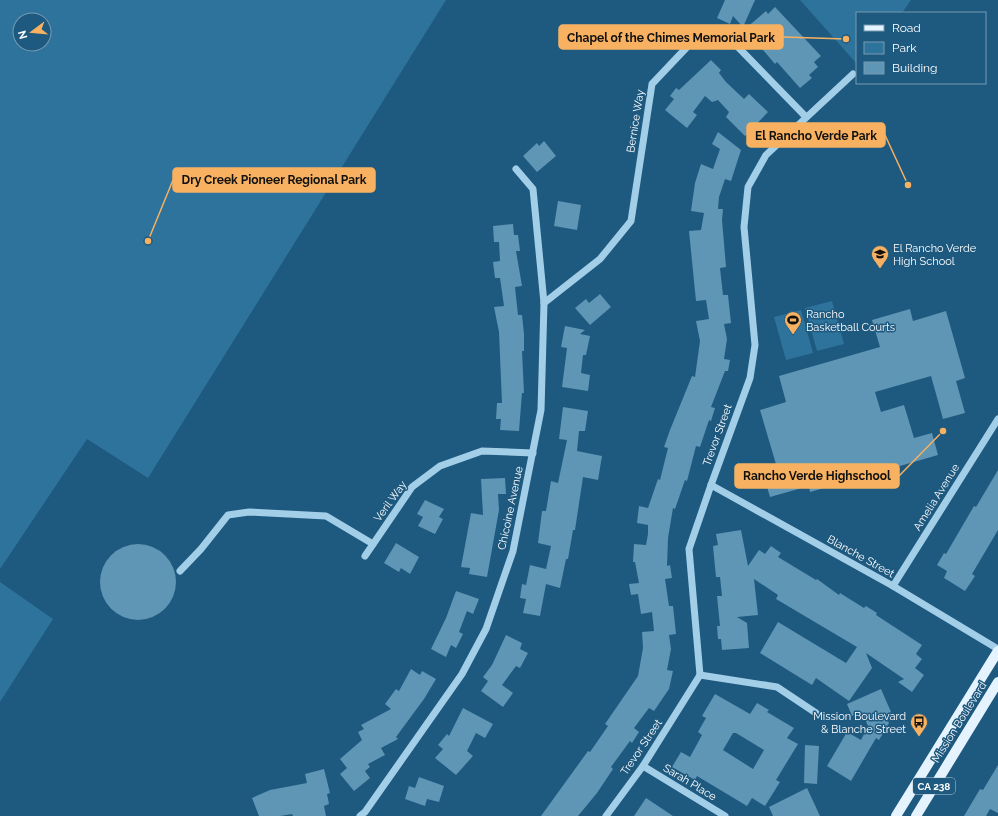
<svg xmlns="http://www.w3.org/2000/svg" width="998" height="816" font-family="Raleway,sans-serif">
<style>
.green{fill:#2e739c;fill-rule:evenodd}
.building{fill:#5f95b5;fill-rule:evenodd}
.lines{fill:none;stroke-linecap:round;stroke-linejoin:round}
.minor{stroke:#a2cee8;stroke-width:7}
.major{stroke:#e4f3fe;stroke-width:10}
.labels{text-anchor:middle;stroke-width:3;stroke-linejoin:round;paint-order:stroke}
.shield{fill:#1e597f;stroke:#bccdd9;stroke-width:1}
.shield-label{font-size:10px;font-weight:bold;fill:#fff}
.street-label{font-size:11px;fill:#fff;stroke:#1e597f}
.poi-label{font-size:11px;fill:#fff;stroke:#1e597f;text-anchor:start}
.leader{fill:none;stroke:#f7b161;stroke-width:1.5}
.callout-dot{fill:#f7b161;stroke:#1e597f;stroke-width:1.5}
.callout{fill:#f7b161;stroke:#f7b161;stroke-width:1.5}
.callout-label{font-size:12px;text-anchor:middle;font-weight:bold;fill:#111}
</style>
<rect width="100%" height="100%" fill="#1e597f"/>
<g class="green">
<path d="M0,0H446L148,478L87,439L0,569ZM20,20H44V44H20Z"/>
<path d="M800,0H911L902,13H857V64Z"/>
<path d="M832,301L844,344L817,351L805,308Z"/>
<path d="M801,310L813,353L786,360L774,317Z"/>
<path d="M0,582L53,619L0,702Z"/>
</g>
<g class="building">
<path d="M725,0H755L743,27L733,16L730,24L717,18Z"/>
<path d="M775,7L821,56L814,62L818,67L809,75L812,78L800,88L777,62L775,64L745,29L766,11L768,14Z"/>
<path d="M711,60L721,70L719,73L726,82L744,99L749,94L768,112L745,136L726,117L729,112L718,100L712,102L705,96L693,112L697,115L687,128L665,110L674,99L670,96L676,88L679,90Z"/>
<path d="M718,132L741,150L731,181L725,179L719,197L718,209H723L722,220L726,267L720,268L723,295H728L731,323L724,324L727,339L724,359L730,360L728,371H725L711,407L715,408L711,421L709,420L700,447L696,446L687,481L685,480L675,509L673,508L668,538L667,566L670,565L672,578L665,579L669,606H673L676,634L669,635L671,649L667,670L673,671L669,689L654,711L649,708L634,728L639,732L632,743L630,741L611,767L613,769L597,793L578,816H541L588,751L590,752L608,726L605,724L638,676L643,648L642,632L654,631L652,612L641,614L638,594L631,595L629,584L639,583L635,562H633L634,544L646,545L648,534V525L637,523L639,506L648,508L658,479L660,480L668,448L664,447L670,430L692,376L695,377L700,341L696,321L709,319L706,300L696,301L689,231L701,230L704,213L691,211L695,183L701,164L713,169L720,149L712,144Z"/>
<path d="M544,141L556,156L537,172L523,156L537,143L539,146Z"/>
<path d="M558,201L581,205L577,230L554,226Z"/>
<path d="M513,224L514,235H518L520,251H516L522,286L515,287L518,315H522L524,334V351H522L524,393H522L519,431L500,430L501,419H496L497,403H502L499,332L494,307L504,306L500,278H495L493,262L500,261L499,242H494L493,226Z"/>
<path d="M600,294L611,307L590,325L575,308L586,299L589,303Z"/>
<path d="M910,309L913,321L946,311L965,378L956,381L965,413L943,419L931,376L875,392L881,412L904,405L914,438L932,433L938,455L810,492L809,486L770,497L764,476L778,471L760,410L786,402L779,376L880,347L872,320Z"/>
<path d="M565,326L585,330L580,334L590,336L586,355H583L581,373L590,375L588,391L562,387L567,348L561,347Z"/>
<path d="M563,407L588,411L585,431H579L577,451L602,456L598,480L583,477L575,530H573L568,559H566L560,588L546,584L540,616L523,613L526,599L520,598L522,584L526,585L530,565L546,569L551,546L538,543L542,511H546L551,481L558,483L567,440L559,439Z"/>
<path d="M998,470V530L972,574L975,576L965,591L944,578L947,571L937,565L944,553L946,554L974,506L976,507Z"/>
<path d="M505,478L506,494H498L499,510L487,577L469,574L470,568L461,567L471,513L483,515L481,479Z"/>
<path d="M425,500L444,509L439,517L443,519L435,534L418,526L423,517L417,514Z"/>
<path d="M741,530L748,566L759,550L765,554L771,546L781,553L778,557L816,580L817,579L839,595L840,593L864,608L866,606L877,613L876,615L922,645L916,654L922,659L915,668L924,675L912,692L898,682L904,679L866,653L872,668L849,701L816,678L812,685L760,653L778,622L846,663L857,647L776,599L778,595L754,579L758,615L737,617L747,623L749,648L722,650L721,639H718L717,626H720L717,596H722L720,577H716L713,546L718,545L716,534Z"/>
<path d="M396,543L419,557L410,574L401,568L399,572L384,563Z"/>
<circle cx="138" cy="582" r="38"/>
<path d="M456,591L479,599L473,614L467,611L459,632L463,634L456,648L451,645L446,657L431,649L446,618Z"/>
<path d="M506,635L522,643L520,649L528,653L520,668L516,666L502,685L513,693L503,707L481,691L488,681L483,677L492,665Z"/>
<path d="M411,669L420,675L422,671L436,679L424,699L396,737L398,739L381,748L385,755L368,764L370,767L365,771L370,778L354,791L340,774L347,768L340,759L362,740L358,732L364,729L361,725L391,709L385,704L396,689L399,691Z"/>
<path d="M881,689L891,712L885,715L889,723L879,740L876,738L851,781L827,766L847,732L861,740L868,726L862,712L852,716L847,704Z"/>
<path d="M715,694L750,714L757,703L769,710L767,712L794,728L787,738L798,744L776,780L780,782L765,806L752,798L747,806L697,776L695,780L672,767L681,752L690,757L702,735L698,732L706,718L702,716ZM733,733H736L764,750L753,769L723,750Z"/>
<path d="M463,708L493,724L485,738L476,733L467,751L473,756L456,775L435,758L443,749L438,745L447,734L449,736Z"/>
<path d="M805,745L819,746L817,784L804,783Z"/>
<path d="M998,765V813L990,809L986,816H964L980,789L983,790Z"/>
<path d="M324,769L330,793L327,794L329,804L324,806L326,816H293L292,814L280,816H259L252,798L270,790L307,783L305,774Z"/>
<path d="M419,777L444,786L439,802L427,799L425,806L405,799L409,786L415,788Z"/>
<path d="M807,788L820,816H773L769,807Z"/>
<path d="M646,798L673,816H634Z"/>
</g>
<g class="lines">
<g class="minor">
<path d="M544,303L600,259L631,221L652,84L688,46L709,36L737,46L806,117"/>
<path d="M711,485L893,586L998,649"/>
<path d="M365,556L412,487L440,466L482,451L533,453"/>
<path d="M180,571L201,549L228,515L249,512L326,516L373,544"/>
<path d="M893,586L998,419"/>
<path d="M700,675L777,687L816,713"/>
<path d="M643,766L725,816"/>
<path d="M360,816L365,812L462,674L486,629L513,551L541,410L544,303L533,189L516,169"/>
<path d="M606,816L643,766L700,675L689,549L711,485L750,378L755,345L744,227L748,187L766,155L853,74"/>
</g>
<g class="major">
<path d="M896,816L998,651"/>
<path d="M916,816L998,682"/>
</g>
</g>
<defs>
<g id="school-pin" transform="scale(0.9)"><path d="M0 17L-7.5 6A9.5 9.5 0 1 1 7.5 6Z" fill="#f7b161" stroke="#1e597f"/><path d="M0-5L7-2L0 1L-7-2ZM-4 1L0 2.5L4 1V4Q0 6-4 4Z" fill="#111"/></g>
<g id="stadium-pin" transform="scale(0.9)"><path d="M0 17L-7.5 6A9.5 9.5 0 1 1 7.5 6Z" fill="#f7b161" stroke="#1e597f"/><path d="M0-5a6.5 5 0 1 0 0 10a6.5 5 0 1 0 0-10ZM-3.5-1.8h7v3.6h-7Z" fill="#111"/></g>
<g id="bus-pin" transform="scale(0.9)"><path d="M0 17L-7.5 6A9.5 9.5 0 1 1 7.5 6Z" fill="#f7b161" stroke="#1e597f"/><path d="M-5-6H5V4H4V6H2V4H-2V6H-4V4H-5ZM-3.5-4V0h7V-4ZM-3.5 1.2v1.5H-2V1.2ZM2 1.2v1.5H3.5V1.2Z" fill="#111"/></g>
</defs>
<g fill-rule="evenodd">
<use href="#school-pin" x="880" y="254"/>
<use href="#stadium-pin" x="793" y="320"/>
<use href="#bus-pin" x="919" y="722"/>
</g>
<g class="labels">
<rect class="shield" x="913" y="778" width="42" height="16" rx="3"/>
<g class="shield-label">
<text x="934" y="790">CA 238</text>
</g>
<g class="street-label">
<text transform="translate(635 121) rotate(-81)" y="4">Bernice Way</text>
<text transform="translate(717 435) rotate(-70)" y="4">Trevor Street</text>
<text transform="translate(936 497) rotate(-58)" y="4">Amelia Avenue</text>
<text transform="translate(390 501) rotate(-54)" y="4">Veril Way</text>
<text transform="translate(510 508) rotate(-78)" y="4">Chicoine Avenue</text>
<text transform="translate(861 556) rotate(29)" y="4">Blanche Street</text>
<text transform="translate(959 722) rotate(-58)" y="4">Mission Boulevard</text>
<text transform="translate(641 747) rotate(-56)" y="4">Trevor Street</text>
<text transform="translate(690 782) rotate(31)" y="4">Sarah Place</text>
</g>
<g class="poi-label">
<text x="893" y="252">El Rancho Verde<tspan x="893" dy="13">High School</tspan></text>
<text x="806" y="318">Rancho<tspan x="806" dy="13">Basketball Courts</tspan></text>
<text x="906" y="720" text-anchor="end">Mission Boulevard<tspan x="906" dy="13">&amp; Blanche Street</tspan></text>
</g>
</g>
<path class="leader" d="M846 39L783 37M908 185L885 135M148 241L173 180M943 431L899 476"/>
<g class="callout-dot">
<circle cx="846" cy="39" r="4"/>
<circle cx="908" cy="185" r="4"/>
<circle cx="148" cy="241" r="4"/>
<circle cx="943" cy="431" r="4"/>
</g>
<g class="callout">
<rect x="559" y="25" width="224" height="24" rx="4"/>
<rect x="747" y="123" width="138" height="24" rx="4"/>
<rect x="173" y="168" width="202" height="24" rx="4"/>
<rect x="735" y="464" width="164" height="24" rx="4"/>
</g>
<g class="callout-label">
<text x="671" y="42">Chapel of the Chimes Memorial Park</text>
<text x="816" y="140">El Rancho Verde Park</text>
<text x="274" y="184">Dry Creek Pioneer Regional Park</text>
<text x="817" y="480">Rancho Verde Highschool</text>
</g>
<rect x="856" y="12" width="130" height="72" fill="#1e597f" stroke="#789bb2"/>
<rect x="864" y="25" width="20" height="6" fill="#e4f3fe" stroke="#789bb2"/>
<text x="892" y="32" font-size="12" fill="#ffffff">Road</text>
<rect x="864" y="42" width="20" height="12" fill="#2e739c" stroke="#789bb2"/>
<text x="892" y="52" font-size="12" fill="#ffffff">Park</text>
<rect x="864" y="62" width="20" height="12" fill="#5f95b5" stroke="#789bb2"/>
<text x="892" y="72" font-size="12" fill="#ffffff">Building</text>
<g transform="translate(32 32) rotate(254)"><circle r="19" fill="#1e597f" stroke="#789bb2"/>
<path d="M0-3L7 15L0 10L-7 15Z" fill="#f7b161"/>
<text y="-6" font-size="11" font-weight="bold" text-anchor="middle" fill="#ffffff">N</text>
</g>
</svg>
